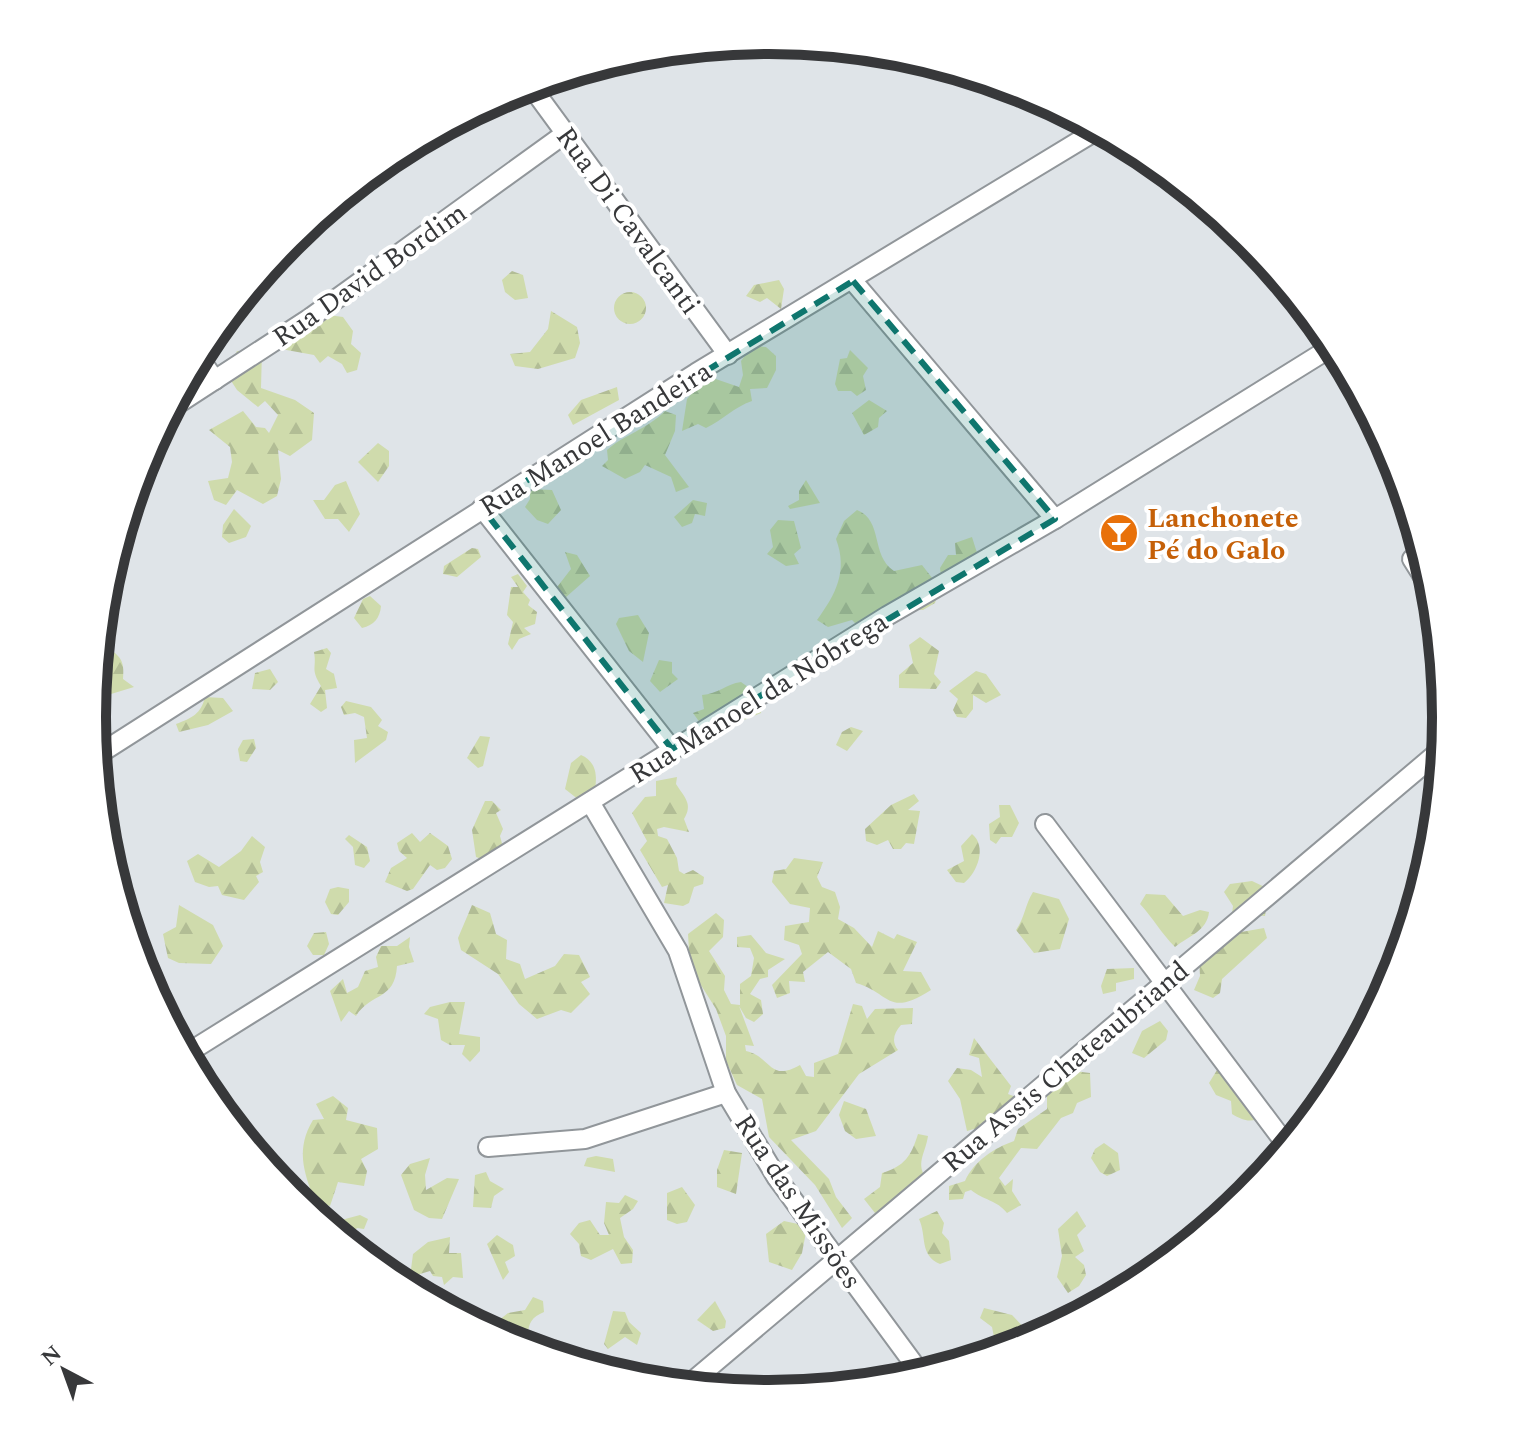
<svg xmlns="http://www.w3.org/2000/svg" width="1539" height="1434" font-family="Spectral,serif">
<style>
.forest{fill:url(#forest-firs)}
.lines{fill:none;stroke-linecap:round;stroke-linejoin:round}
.street-casing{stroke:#91969a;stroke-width:22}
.street{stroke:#fff;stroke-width:18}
.marked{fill:#0f766e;fill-opacity:0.2;stroke:#0f766e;stroke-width:6;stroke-dasharray:16 10;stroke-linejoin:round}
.labels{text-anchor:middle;stroke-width:8;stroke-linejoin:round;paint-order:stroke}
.street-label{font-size:28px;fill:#37383a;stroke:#fff}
.food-label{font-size:28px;font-weight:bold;fill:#c56008;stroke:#fff;text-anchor:start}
.rim{fill:none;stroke:#37383a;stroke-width:10}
</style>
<defs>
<pattern id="forest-firs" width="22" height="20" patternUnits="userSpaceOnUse" patternTransform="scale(2)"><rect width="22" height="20" fill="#cfdbac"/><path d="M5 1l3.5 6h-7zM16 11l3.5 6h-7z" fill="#b2bd95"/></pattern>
</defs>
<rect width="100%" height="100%" fill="#dfe4e8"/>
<g class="forest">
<path d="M512,271L523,275L528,298L515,300L505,292L502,280Z"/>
<path d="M779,280L784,289L781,309L767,298L760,302L746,296L754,285Z"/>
<circle cx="630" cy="308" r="16"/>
<path d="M551,311L577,327L580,343L575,358L538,369L515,366L510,354L530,352L548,329Z"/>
<path d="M328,315L343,317L353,331L351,344L361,353L357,370L347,373L342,364L328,356L320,363L314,355L281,349L282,336Z"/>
<path d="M752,346L766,347L776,356V370L767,388L750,389L752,401C734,407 723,420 706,428L698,424L682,431L687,399L707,376L739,387L743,375L741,361Z"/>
<path d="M262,350L261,388L295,400L314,413L312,440L290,456L278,450L281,479L277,496L263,504L237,490L226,505L214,500L208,481L228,478L232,462L230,447L209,430L243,411L256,427L265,428L269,433L278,415L265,401L258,407L237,390L226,373L237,351Z"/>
<path d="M850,350L868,368L863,376L866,390L857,396L851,391H838L835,384L840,359L847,358Z"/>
<path d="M617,387L619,400L573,425L568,415L581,400Z"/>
<path d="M869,400L887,411L879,418L878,427L864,435L852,413Z"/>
<path d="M665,411L676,415L675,431L665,455L689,487L676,492L671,477L645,465L640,472L625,479L602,466L608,460L607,450C625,434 646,430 665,411Z"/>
<path d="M378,443L389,451V466L378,482L358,462Z"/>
<path d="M806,480L820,503L790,509L788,506L799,500V491Z"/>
<path d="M346,481L360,514L349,532L338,519H325L313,500H324L335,485Z"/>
<path d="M530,489L552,490L561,510L548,524L537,520L525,507L530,499Z"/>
<path d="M693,500L707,503L705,516L695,514L692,523L682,527L674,517Z"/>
<path d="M234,509L251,526L246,537L229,543L222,537L223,525Z"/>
<path d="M857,510C884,521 870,555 894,571L922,565L940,588L935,603L923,610H903L863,631L852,620L828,627L817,620C836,594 848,571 836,539L844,521Z"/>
<path d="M778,520L794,521L801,548L794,554L799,564L786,566L767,554L773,547L770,530Z"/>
<path d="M972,537L978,556L964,561L954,576H941L940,568L948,555H956L955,543Z"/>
<path d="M472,548L478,549L481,557L457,577L443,574L444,566Z"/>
<path d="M565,552L577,555L590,576L565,598L554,591L571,569Z"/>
<path d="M518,574L527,586L523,592L530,600L528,605L537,612L535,624L524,628L531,634L519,639L512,650L508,644L513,622L507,615L511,587H518L511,577Z"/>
<path d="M370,596L381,606C380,618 374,625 362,628L354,618L363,599Z"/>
<path d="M638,615L649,633L643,662L629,651L616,624L619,618Z"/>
<path d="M101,630L104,631V646C120,655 125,660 123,679L134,687L98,698L95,696Z"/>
<path d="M920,637L939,651L934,674L941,682L936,689L899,688V675L913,663L909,645Z"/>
<path d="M327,648L331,653L326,669L334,674L337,688L325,690L327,708L321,712L310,704L321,686C310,668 317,669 314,652Z"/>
<path d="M659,660L672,662V673L678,679L660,692L650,681Z"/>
<path d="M270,669L278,682L270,690L252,689L255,673Z"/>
<path d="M976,671L986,674L1001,695L986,703L973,695V709L966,718L957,717L953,710L958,699L949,691Z"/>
<path d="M741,682L762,697L761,713L739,722L713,741L693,713L704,709L702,695C718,694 726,684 741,682Z"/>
<path d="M205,697L223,698L233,711L208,725L179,732L176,724C192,718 201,714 205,697Z"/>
<path d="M346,701L371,707L382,720L378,726L388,732L386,740L355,763L354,740L367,738L364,717L355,713L344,715L341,707Z"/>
<path d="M851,727L863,731L847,751L836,745L842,732Z"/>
<path d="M480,736L490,737L483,766L478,768L467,758Z"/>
<path d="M254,739L256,748L247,762L240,761L238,749L243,740Z"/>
<path d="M581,755C597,762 597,776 595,791L579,800L565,789L571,763Z"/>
<path d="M677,777L676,784C685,798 693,804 684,819L689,832L664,827L657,829L658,836L667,839L677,858L679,871L684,874L693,870L704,877L703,884L694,887L689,903L683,906L664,903L668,885L662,887L640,850L647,841L632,813L645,797L656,796V781Z"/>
<path d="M914,794L919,801L908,810L920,811L914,844L906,843L901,849H893L888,840L877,845L866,841L865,829L891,805Z"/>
<path d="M485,801H492L501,810L496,813L503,829L500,836L504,851L487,861L476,857L472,830Z"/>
<path d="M999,805H1010L1019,823L1012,837H1001L996,844L990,840L989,824L1000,817Z"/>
<path d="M412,833L420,842L430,833L448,846L452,859L445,868L437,870L430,865L413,889L407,891L385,882L391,868L407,858L399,851L397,843Z"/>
<path d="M972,834C987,846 978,872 964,883L956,882L947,870L964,861L961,846Z"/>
<path d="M349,835L367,847L370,861L364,868L355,865L353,847L345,839Z"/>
<path d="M252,836L265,847L260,862L263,872L256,876L259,882L244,900L222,895L218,886L209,887L195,882L187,861L198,854L219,867L241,851Z"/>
<path d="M794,858L823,862L817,877L822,887L835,892L840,907L838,919L854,928L872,947L878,931L894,939L897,934L917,942L903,971L921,972L931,990C887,1018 891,993 856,983L851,969L828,952L803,972L805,982L789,981L790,993L777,998L772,985L802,954L799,945L784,940L785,926L809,922L810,908L790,904L772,882L774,871L786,869Z"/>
<path d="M1252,881L1269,889L1265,916L1232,914L1233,906L1224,892L1230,884Z"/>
<path d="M338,887L349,889V902L338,915L331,914L325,902L330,889Z"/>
<path d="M1033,892L1059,899L1069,919L1060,949L1034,953L1016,930C1025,917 1025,905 1033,892Z"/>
<path d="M1146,894L1165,895L1183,916L1200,910L1209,912C1207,931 1189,936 1175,947C1161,933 1153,918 1140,904Z"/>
<path d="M179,905L213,925L223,946L211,964L179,963L168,958L163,934L176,927Z"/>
<path d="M472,905L490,913L496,934L507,940L506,959L520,964L525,979L555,966L564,954L579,955L590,977L581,982L590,994L571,1013L561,1010L537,1019L519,1004L498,974L461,950L458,938Z"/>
<path d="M716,913L724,920L723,937L709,951L725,976L724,990L731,1004L740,1005V984L751,976L754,958L750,948L737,947V937L751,935L766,953L785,959L768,970V977L760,979L750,994L761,1000L763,1014L754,1022L746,1018L739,1006L754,1046L745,1045L746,1051C771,1056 769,1083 800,1065L806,1076L814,1077V1063L838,1054L853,1004L862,1006L867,1019L875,1009L913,1008L912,1024L901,1025C894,1033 891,1041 898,1050L859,1074L816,1131L791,1140L829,1179L836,1197L852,1218L842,1228L815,1185L769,1137L762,1099L737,1085L726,1061V1036L716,1009L699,982L689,951L688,934Z"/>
<path d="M1264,928L1267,938L1222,979L1220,993L1213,998L1194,990L1200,976L1199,956L1230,934Z"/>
<path d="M326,932L329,944L324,955H313L307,946L314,933Z"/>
<path d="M410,937L409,947L414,962L397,966C395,1001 371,992 356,1016L349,1011L341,1022L330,991L343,979L347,993L358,987L365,971L378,967L376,957L381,946H397Z"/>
<path d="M1134,968V979L1116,983V991L1103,994L1101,986L1107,969Z"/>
<path d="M450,1002H465L459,1034L480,1037V1051L470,1062L462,1054L465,1045H450L441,1040L438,1019L424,1014L430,1007Z"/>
<path d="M1160,1021L1168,1031L1166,1040L1144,1058L1132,1053L1142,1031Z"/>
<path d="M974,1038L1011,1086L1008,1094L1021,1099L981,1127L967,1131L960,1099L948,1081L957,1068L971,1070L982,1077L979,1058L969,1055Z"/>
<path d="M1067,1070L1090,1073L1091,1097L1077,1103L1073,1113L1061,1118L1037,1149L1021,1148L999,1178L1005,1186L1013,1179L1012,1191L1021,1205L1007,1213C997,1200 983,1200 971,1190L965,1192L963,1199L949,1200V1186L965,1181C974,1161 994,1148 1014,1141L1018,1129L1047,1109V1083Z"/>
<path d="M1217,1070C1235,1076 1246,1091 1263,1096L1264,1115C1252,1124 1244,1121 1232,1114L1231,1101L1216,1095L1209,1083Z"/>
<path d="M333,1096L348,1108L346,1120L377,1128L378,1149L361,1159L367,1171L364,1186L338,1182L330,1206L315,1201C303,1171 296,1148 313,1120L324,1119L316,1104Z"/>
<path d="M844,1101L866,1109L876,1136L856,1139L845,1131L839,1115Z"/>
<path d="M918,1134L928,1136C925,1155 915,1163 927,1180L890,1210L875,1213L864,1199L880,1187L882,1173C905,1166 911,1156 918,1134Z"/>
<path d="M1104,1143L1118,1153L1120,1170L1107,1176L1100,1172L1091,1158L1095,1149Z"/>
<path d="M724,1150L742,1153L736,1194L717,1187V1170Z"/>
<path d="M596,1156L613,1159L615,1172L584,1166L587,1158Z"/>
<path d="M430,1158L425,1175L426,1190L447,1178L459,1179L442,1219L429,1218L414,1210L401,1175L410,1164Z"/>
<path d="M486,1172L490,1181L504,1189L494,1196L491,1208L473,1207L475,1175Z"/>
<path d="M682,1187L695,1205L687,1222L677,1224L667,1220V1193Z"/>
<path d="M625,1195L638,1201L633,1209L620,1218L624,1237L633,1250L632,1263L621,1264L613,1249L591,1260L581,1256L579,1244L570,1234L579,1223L590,1220L600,1235H609L604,1223L606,1202L619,1203Z"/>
<path d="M937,1211L944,1223L942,1233L949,1241L951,1260L940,1264C919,1255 927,1236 919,1219Z"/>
<path d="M1077,1211L1086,1226L1077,1235L1084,1251L1075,1257L1084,1265L1086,1275L1079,1286L1068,1293L1057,1277L1062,1256L1058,1229Z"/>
<path d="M360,1215L368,1219L364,1229L357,1228L346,1241L320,1220L329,1216L334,1222Z"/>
<path d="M784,1221L798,1224L806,1232L802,1253L792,1270L769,1262L766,1234Z"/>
<path d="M497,1235L513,1245L515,1256L505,1262L509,1272L503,1280L487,1244Z"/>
<path d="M450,1237L449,1253H461L463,1278L453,1277L444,1285L442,1277L433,1276L430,1271L410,1277L413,1254L428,1242Z"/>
<path d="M533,1297L543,1301L544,1312C532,1317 528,1323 528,1336L519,1345L505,1340L504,1326L498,1321L508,1313L525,1310Z"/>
<path d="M715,1301L726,1321L725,1328L713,1331L697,1320Z"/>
<path d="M984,1308L1012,1315L1030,1334L1065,1317L1064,1323L1032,1340L1030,1336L1027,1343L1019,1346L994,1337L992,1327L980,1318Z"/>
<path d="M613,1311L625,1312L629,1322L641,1333L637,1345L625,1337L608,1349L604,1344Z"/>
</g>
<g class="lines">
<g class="street-casing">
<g id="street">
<path d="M530,85L728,355"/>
<path d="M853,281L1055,519"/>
<path d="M198,356L215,380"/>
<path d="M170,409L310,318L566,133"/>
<path d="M482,508L672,749"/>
<path d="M1412,559L1434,594"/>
<path d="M96,756L696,373L1099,129"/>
<path d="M590,802L678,951L726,1093L777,1178L922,1375"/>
<path d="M1045,824L1288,1147"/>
<path d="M186,1054L887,616L1055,519L1335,345"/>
<path d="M195,1071L228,1119"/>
<path d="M488,1147L585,1139L726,1093"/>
<path d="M687,1386L1443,748"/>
</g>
</g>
<use href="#street" class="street"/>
</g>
<path class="marked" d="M853,281L1055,519L672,749L482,508Z"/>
<defs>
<g id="bar-disc" transform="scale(2)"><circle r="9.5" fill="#e8710a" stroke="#fff"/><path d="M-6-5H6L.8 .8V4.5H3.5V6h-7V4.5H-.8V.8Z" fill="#fff"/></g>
</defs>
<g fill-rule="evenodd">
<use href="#bar-disc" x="1119" y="533"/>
</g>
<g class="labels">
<g class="street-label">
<text transform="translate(629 220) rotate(54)" y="10">Rua Di Cavalcanti</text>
<text transform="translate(369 274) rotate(-35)" y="10">Rua David Bordim</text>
<text transform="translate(595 438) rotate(-32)" y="10">Rua Manoel Bandeira</text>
<text transform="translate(758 697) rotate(-32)" y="10">Rua Manoel da Nóbrega</text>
<text transform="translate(1065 1066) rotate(-40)" y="10">Rua Assis Chateaubriand</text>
<text transform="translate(799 1201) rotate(56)" y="10">Rua das Missões</text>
</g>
<g class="food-label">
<text x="1147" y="527">Lanchonete<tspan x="1147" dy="32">Pé do Galo</tspan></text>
</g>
</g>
<path d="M0 0H1539V1434H0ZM106 717a663 663 0 1 1 1326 0a663 663 0 1 1-1326 0Z" fill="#fff" fill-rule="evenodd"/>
<path class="rim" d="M106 717a663 663 0 1 1 1326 0a663 663 0 1 1-1326 0Z"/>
<g transform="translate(64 1370) rotate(319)" stroke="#ffffff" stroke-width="6" paint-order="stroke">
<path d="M0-6L14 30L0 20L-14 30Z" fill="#37383a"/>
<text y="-12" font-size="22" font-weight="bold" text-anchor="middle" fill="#37383a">N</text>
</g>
</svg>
